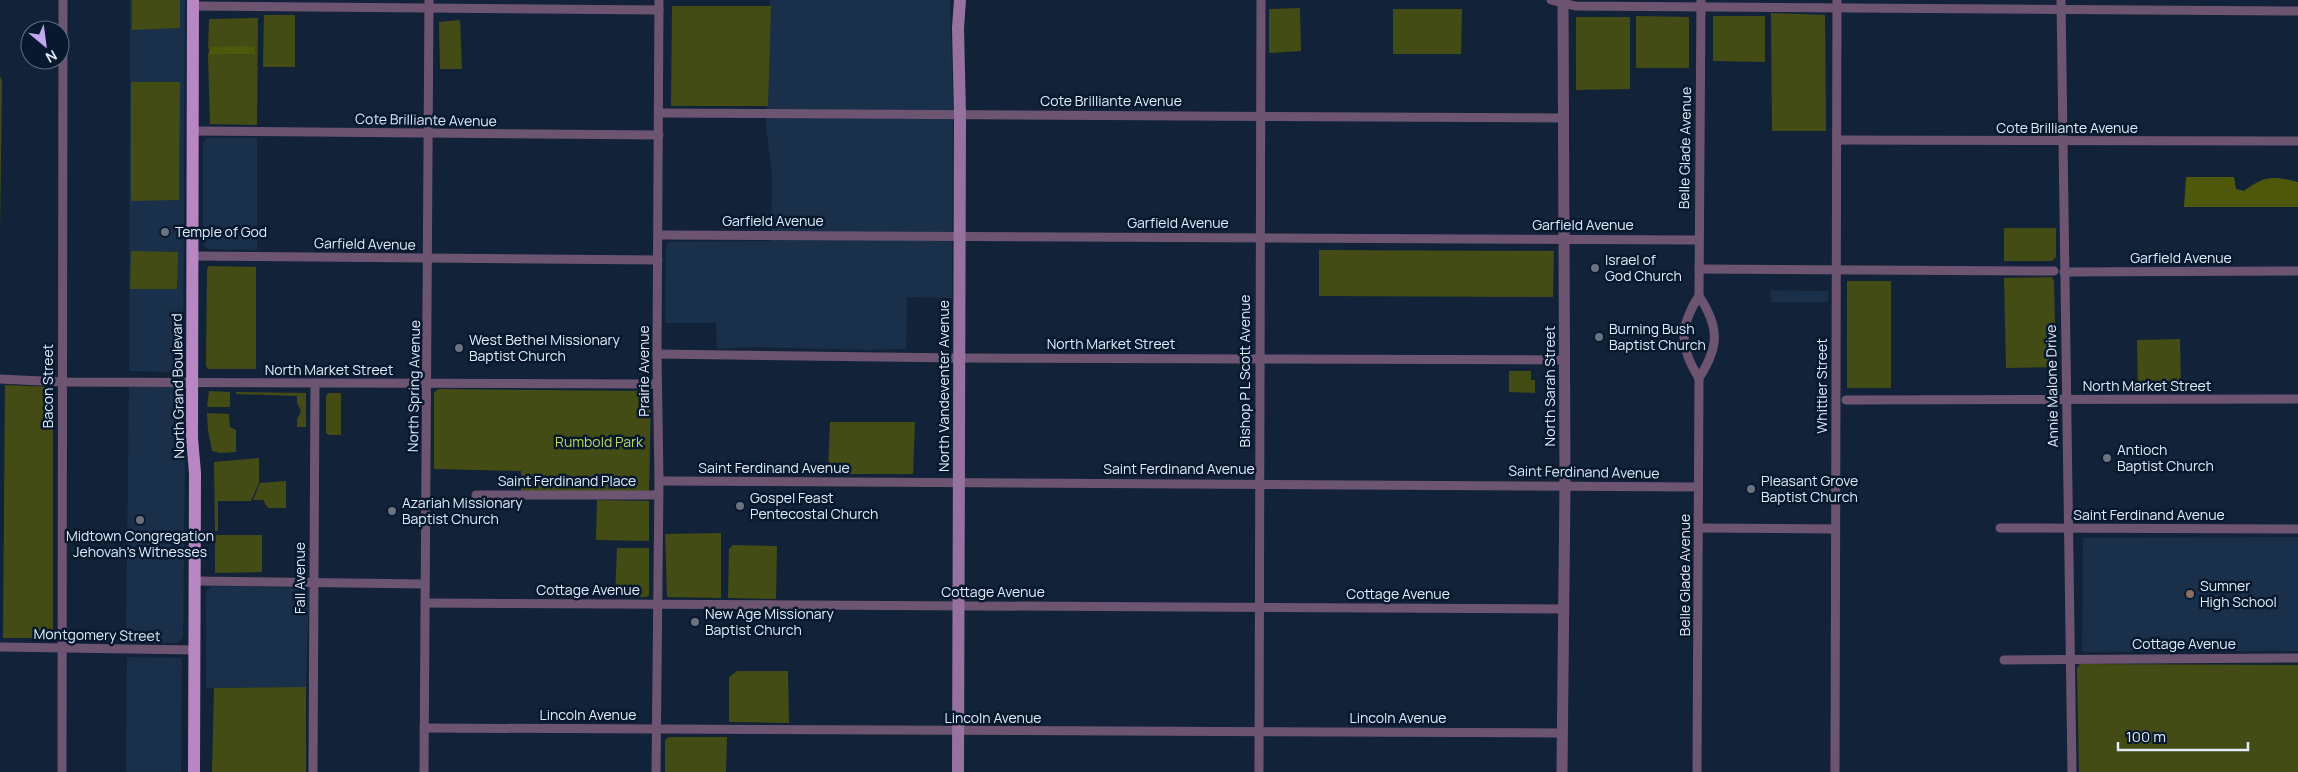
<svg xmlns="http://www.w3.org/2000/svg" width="2298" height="772" font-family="Manrope,sans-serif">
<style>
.built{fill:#192f4a}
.green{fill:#434c14}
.forest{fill:#4e580b}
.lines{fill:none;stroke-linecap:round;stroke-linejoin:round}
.minor{stroke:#6d5571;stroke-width:9}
.tertiary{stroke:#6d5571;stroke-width:11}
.secondary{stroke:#97719f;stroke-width:12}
.primary{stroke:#b886c2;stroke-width:12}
.worship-dot{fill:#6b7280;stroke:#08192f;stroke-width:2}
.education-dot{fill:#8d6e63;stroke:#08192f;stroke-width:2}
.labels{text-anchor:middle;stroke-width:5;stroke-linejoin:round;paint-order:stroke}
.street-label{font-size:14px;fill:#e1ecfb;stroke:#08192f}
.poi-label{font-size:14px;fill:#e1ecfb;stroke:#08192f;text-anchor:start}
.park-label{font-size:14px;fill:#c0d559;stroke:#08192f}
</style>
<rect width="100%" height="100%" fill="#122339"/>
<g class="built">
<path d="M130,0H185L183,369L180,372L129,371Z"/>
<path d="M770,0H950L953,100L952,298L907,297L906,349L868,350L753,347L717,349L716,323H665L666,246L668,242L771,241L772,175L766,125Z"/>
<path d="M207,138H257V250L208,249L203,244V143Z"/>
<path d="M1770,290L1829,291L1828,302H1771Z"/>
<path d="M129,387H179L183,392L182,442L185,461L183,638L177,643H126Z"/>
<path d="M2298,537V651L2084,652L2082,650L2083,538Z"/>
<path d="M211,586L309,588L306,687L206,688V591Z"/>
<path d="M127,657L182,658L181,772H126Z"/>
</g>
<g class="green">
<path d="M132,0H180V28L132,30Z"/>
<path d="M672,6H771L768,106H671Z"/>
<path d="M1300,8L1301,51L1269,53V9Z"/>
<path d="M1393,9H1462L1461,54H1393Z"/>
<path d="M1771,13L1825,15L1826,131H1772Z"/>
<path d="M264,15H295V67H263Z"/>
<path d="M1636,16L1689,17V68H1636Z"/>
<path d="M1713,16H1765V62L1713,61Z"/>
<path d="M1576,17H1630V89L1576,90Z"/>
<path d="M258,18L257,125L210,124L208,55L256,54L255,47H210L208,50L209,19Z"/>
<path d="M460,20L462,69H440L439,22Z"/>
<path d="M0,76L2,81L0,234Z"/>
<path d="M131,82H180L179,200L131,201Z"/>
<path d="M2004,228H2056V257L2052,261H2004Z"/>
<path d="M1319,250L1554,251L1553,297L1319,296Z"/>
<path d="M131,251L178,252L177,289H130Z"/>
<path d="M209,266L256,267V369H208L206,366L207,269Z"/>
<path d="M2052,277L2054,281L2056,367L2006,368L2004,278Z"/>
<rect x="1847" y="281" width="44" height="107"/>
<path d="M2180,339L2181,389L2138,390L2137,340Z"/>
<path d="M1509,371H1531V380H1535V393L1509,392Z"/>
<path d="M5,385L53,387V638H3Z"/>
<path d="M438,389L647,391L651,396L649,492L521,491V471L434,469V393Z"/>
<path d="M209,391L230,392V407H207Z"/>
<path d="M235,392L306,393V427H297V419L301,411L297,403V396L237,394Z"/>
<path d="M328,393H341V435H329L326,433V396Z"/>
<path d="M207,413L229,414L230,427L236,430V452L220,453L212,451L208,431Z"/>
<path d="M830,422H915L913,474H828Z"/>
<path d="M259,458V483L251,501H218V531H215L214,462Z"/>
<path d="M286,481V508H268L263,500H253L260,483Z"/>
<path d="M597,500L649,501V541L596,540Z"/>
<path d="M721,533V598L667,597L665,534Z"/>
<path d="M215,535H262V572L215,573Z"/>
<path d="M733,545L777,546L776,599L728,598L729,549Z"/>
<path d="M617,548H649V595L647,597H615Z"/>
<path d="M2080,664L2298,665V772H2079L2077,668Z"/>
<path d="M737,671H788L789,723L729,722V677Z"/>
<path d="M306,687V772H212L214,688Z"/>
<path d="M669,737H727L726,772H665V740Z"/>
</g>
<g class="forest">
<path d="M245,46L255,47L256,54L208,55L210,47Z"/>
<path d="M2186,177H2234L2236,189L2244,191C2265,175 2273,176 2298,182V207H2184Z"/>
</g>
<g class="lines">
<g class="minor">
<path d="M1551,0L1575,6L2298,11"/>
<path d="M2061,0L2072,772"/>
<path d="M193,6L659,10"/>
<path d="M659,113L1563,118"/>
<path d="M193,131L659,135"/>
<path d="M1837,140L2298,141"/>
<path d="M658,235L1698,240"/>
<path d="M192,256L658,260"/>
<path d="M1699,269L2054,271"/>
<path d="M2064,272L2298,271"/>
<path d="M657,354L959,358L1565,360"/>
<path d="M1699,378C1679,346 1679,327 1699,296"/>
<path d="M0,379L62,382L657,384"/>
<path d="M1846,400L2298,399"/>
<path d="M659,481L1698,487"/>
<path d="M476,495H658"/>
<path d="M1699,528L1834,529"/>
<path d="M2000,528L2298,529"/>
<path d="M195,581L424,584"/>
<path d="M425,603L1562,609"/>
<path d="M0,647L195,650"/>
<path d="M2004,660L2298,658"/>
<path d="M424,728L1562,733"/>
<path d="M62,772L63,0"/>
<path d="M313,772L315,383"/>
<path d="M424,772L429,0"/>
<path d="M656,772L659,481L657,354L659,0"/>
<path d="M1259,772L1261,0"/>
<path d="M1697,772L1699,378C1719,347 1720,328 1699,296L1701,0"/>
<path d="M1835,772L1837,0"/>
</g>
<path class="tertiary" d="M1562,772L1565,485L1563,0"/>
<path class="secondary" d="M958,772L960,115L958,28L960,0"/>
<path class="primary" d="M193,0L192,438L195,473L194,772"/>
</g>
<g class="worship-dot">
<circle cx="165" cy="232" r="5"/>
<circle cx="1595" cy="268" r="5"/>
<circle cx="1599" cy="337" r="5"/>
<circle cx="459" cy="348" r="5"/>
<circle cx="2107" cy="458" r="5"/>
<circle cx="1751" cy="489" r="5"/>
<circle cx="740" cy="506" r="5"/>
<circle cx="392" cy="511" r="5"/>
<circle cx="140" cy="520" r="5"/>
<circle cx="695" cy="622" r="5"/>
</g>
<circle class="education-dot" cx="2190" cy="594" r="5"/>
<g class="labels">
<g class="street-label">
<text x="1111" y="106">Cote Brilliante Avenue</text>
<text transform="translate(426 120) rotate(1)" y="5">Cote Brilliante Avenue</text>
<text x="2067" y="133">Cote Brilliante Avenue</text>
<text transform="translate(1685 148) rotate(-89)" y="5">Belle Glade Avenue</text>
<text x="773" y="226">Garfield Avenue</text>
<text x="1178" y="228">Garfield Avenue</text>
<text x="1583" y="230">Garfield Avenue</text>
<text transform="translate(365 244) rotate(1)" y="5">Garfield Avenue</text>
<text x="2181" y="263">Garfield Avenue</text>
<text x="1111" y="349">North Market Street</text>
<text x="329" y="375">North Market Street</text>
<text transform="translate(644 371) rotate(-90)" y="5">Prairie Avenue</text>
<text transform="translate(1245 371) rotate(-90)" y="5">Bishop P L Scott Avenue</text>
<text transform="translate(48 386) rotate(-90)" y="5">Bacon Street</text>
<text transform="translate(178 386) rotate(-91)" y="5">North Grand Boulevard</text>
<text transform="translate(414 386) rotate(-89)" y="5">North Spring Avenue</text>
<text transform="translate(944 386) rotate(-90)" y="5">North Vandeventer Avenue</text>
<text transform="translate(1550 386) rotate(-90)" y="5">North Sarah Street</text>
<text transform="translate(1822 386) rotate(-90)" y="5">Whittier Street</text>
<text transform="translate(2052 386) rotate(-91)" y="5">Annie Malone Drive</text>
<text x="2147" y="391">North Market Street</text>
<text x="774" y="473">Saint Ferdinand Avenue</text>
<text x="1179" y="474">Saint Ferdinand Avenue</text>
<text transform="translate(1584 472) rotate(1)" y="5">Saint Ferdinand Avenue</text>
<text x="567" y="486">Saint Ferdinand Place</text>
<text x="2149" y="520">Saint Ferdinand Avenue</text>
<text transform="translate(1685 575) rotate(-90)" y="5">Belle Glade Avenue</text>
<text transform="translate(300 578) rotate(-90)" y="5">Fall Avenue</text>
<text x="588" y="595">Cottage Avenue</text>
<text x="993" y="597">Cottage Avenue</text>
<text x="1398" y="599">Cottage Avenue</text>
<text transform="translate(97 635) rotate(1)" y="5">Montgomery Street</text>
<text x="2184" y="649">Cottage Avenue</text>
<text x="588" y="720">Lincoln Avenue</text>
<text x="993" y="723">Lincoln Avenue</text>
<text x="1398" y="723">Lincoln Avenue</text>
</g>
<g class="poi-label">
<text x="175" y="237">Temple of God</text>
<text x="1605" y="265">Israel of<tspan x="1605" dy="16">God Church</tspan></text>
<text x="1609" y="334">Burning Bush<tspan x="1609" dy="16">Baptist Church</tspan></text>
<text x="469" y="345">West Bethel Missionary<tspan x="469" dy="16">Baptist Church</tspan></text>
<text x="2117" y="455">Antioch<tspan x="2117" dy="16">Baptist Church</tspan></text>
<text x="1761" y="486">Pleasant Grove<tspan x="1761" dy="16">Baptist Church</tspan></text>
<text x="750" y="503">Gospel Feast<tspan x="750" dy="16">Pentecostal Church</tspan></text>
<text x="402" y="508">Azariah Missionary<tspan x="402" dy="16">Baptist Church</tspan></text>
<text x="140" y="541" text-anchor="middle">Midtown Congregation<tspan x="140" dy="16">Jehovah's Witnesses</tspan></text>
<text x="2200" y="591">Sumner<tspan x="2200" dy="16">High School</tspan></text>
<text x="705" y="619">New Age Missionary<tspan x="705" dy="16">Baptist Church</tspan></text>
</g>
<g class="park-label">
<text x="599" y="447">Rumbold Park</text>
</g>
</g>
<g transform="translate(45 45) rotate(151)"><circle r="24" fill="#08192f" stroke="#5f6d81"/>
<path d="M0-4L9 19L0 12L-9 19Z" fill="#c4a7f1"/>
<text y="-8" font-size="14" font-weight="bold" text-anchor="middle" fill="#e1ecfb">N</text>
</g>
<path d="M2118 742v8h130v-8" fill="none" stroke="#e1ecfb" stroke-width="2.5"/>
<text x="2126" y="742" font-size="15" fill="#e1ecfb" stroke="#08192f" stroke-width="4" paint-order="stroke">100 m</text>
</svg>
